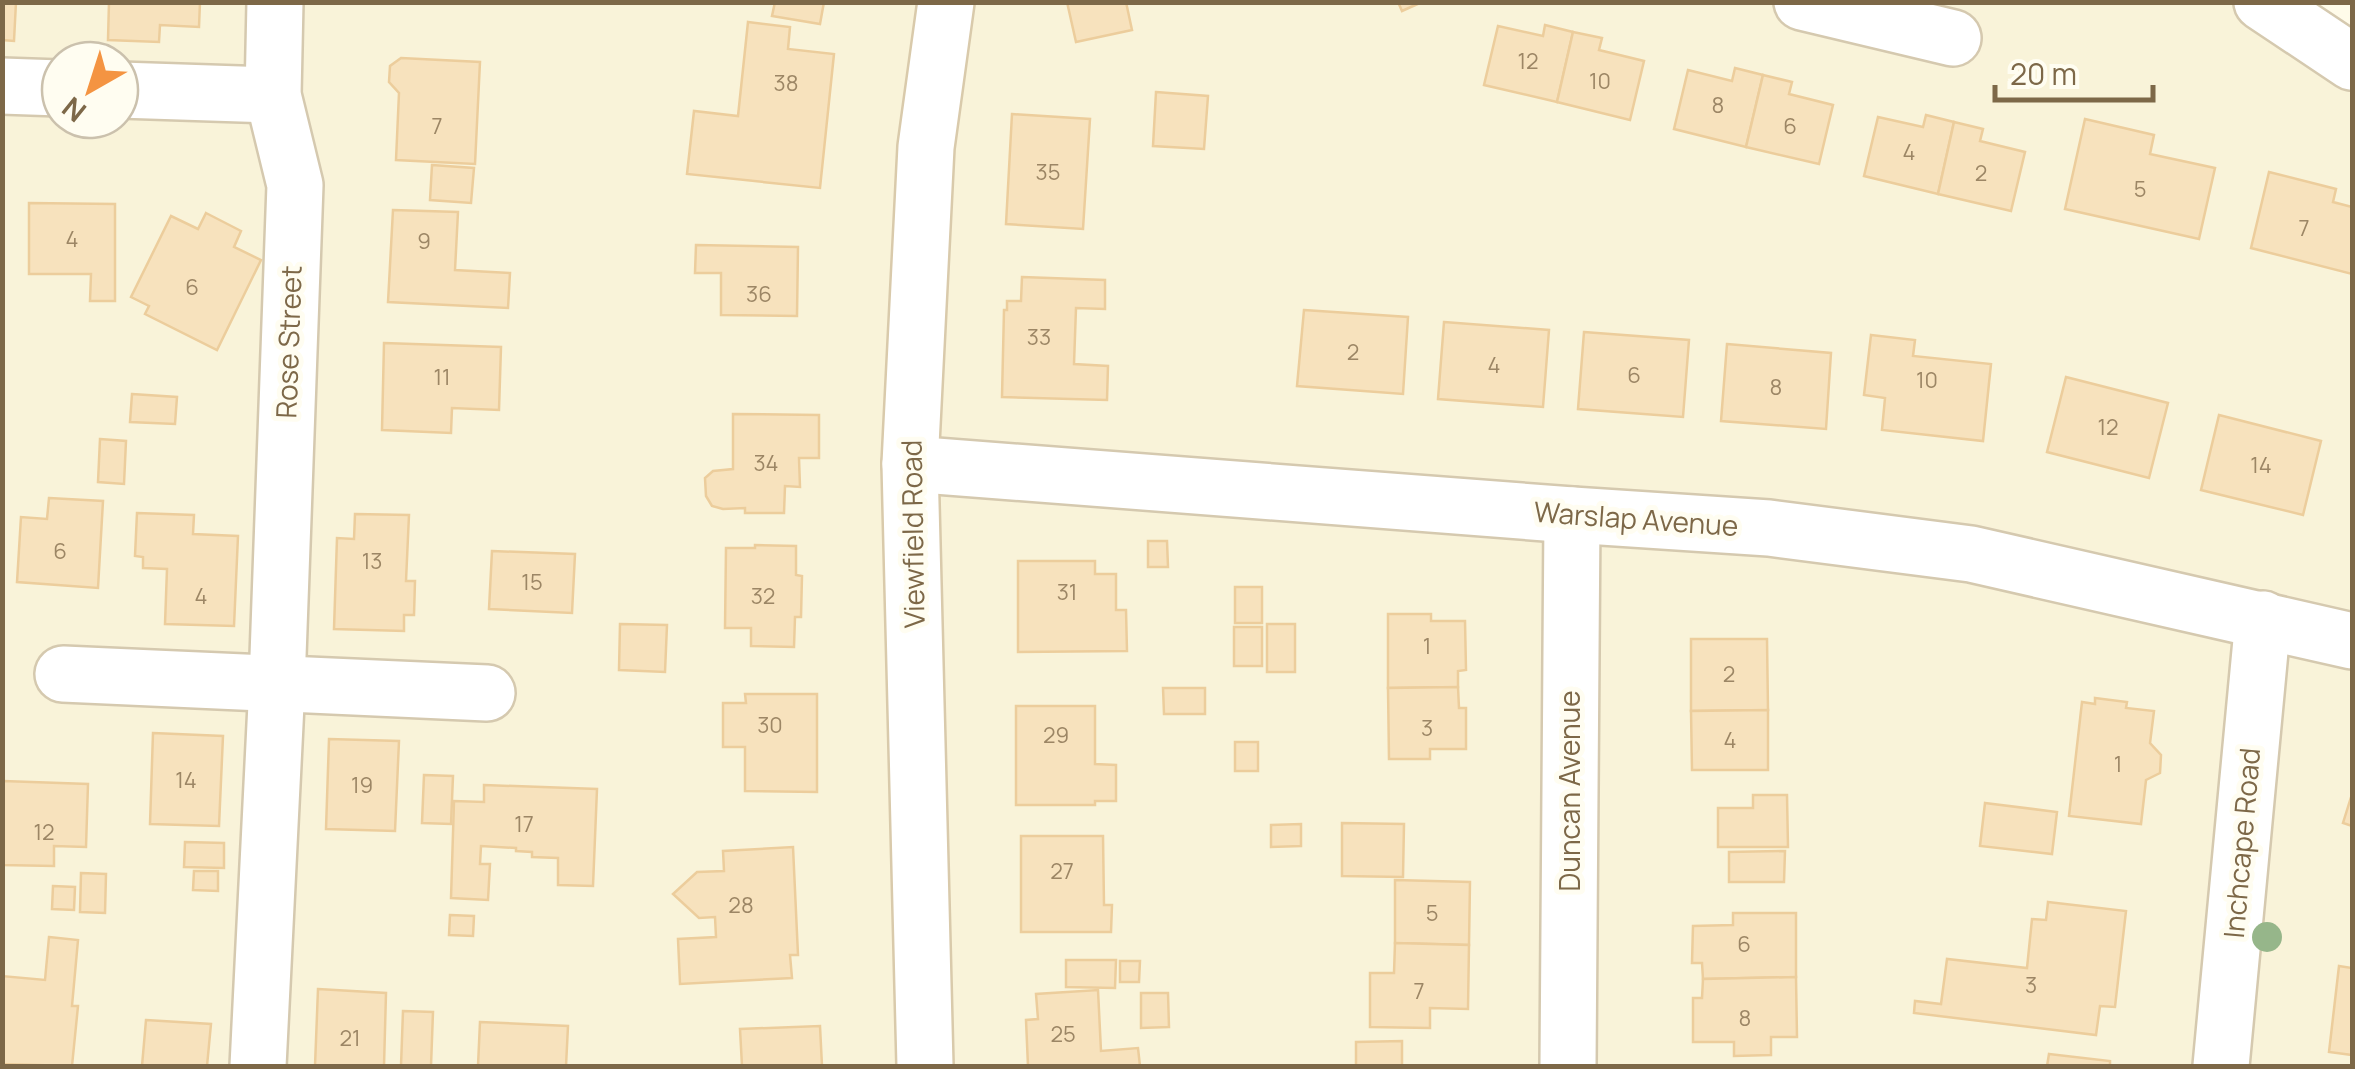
<svg xmlns="http://www.w3.org/2000/svg" width="2355" height="1069" font-family="Manrope,sans-serif">
<style>
.residential{fill:#f9f3d9;fill-rule:evenodd}
.building{fill:#f7e2bd;stroke:#eccd9c;stroke-width:2.5}
.lines{fill:none;stroke-linecap:round;stroke-linejoin:round}
.street-casing{stroke:#d5c9af;stroke-width:60}
.secondary-casing{stroke:#d9caab;stroke-width:60}
.street{stroke:#fff;stroke-width:55}
.secondary{stroke:#fff;stroke-width:55}
.tree{fill:#96b68a}
.labels{text-anchor:middle;stroke-width:10;stroke-linejoin:round;paint-order:stroke}
.number-label{font-size:22px;fill:#9c8665}
.street-label{font-size:28px;fill:#7d6848;stroke:#fffdf1}
</style>
<rect width="100%" height="100%" fill="#fffbe9"/>
<path class="residential" d="M2,3H2303L2352,37V1066H3ZM60,60H120V120H60Z"/>
<g class="building">
<path d="M2,2H16L14,41L2,40Z"/>
<path d="M109,2H200L199,27L160,25L159,42L108,40Z"/>
<path d="M775,2H824L820,24L772,16Z"/>
<path d="M1067,2H1126L1132,30L1076,42Z"/>
<path d="M1398,2H1422L1402,11Z"/>
<path d="M748,22L790,27L788,49L834,54L820,188L687,174L694,111L738,116Z"/>
<path d="M1545,25L1573,32L1557,102L1484,85L1498,26L1543,36Z"/>
<path d="M1573,32L1602,38L1599,50L1644,61L1630,120L1557,102Z"/>
<path d="M401,58L480,62L475,164L396,160L399,93L389,82L390,66Z"/>
<path d="M1735,68L1763,75L1746,147L1674,129L1688,70L1732,81Z"/>
<path d="M1763,75L1792,82L1789,94L1833,105L1819,164L1746,147Z"/>
<path d="M1156,92L1208,96L1204,149L1153,146Z"/>
<path d="M1012,114L1090,119L1083,229L1006,224Z"/>
<path d="M1926,115L1954,122L1938,194L1864,176L1878,117L1923,127Z"/>
<path d="M2085,119L2154,135L2150,154L2215,168L2199,239L2065,209Z"/>
<path d="M1954,122L1983,129L1980,141L2025,152L2011,211L1938,194Z"/>
<path d="M432,165L474,168L471,203L430,200Z"/>
<path d="M2269,172L2336,189L2333,202L2352,207V274L2251,248Z"/>
<path d="M29,203L115,204V301H90L91,274H29Z"/>
<path d="M393,210L458,212L455,270L510,273L508,308L388,302Z"/>
<path d="M206,213L241,231L234,247L261,260L217,350L145,314L149,306L131,297L171,216L198,229Z"/>
<path d="M696,245L798,247L797,316L721,315V273H695Z"/>
<path d="M1022,277L1105,280V309L1076,308L1074,364L1108,366L1107,400L1002,397L1004,310H1007V301H1021Z"/>
<path d="M1304,310L1408,317L1403,394L1297,386Z"/>
<path d="M1444,322L1549,330L1543,407L1438,399Z"/>
<path d="M1584,332L1689,340L1683,417L1578,409Z"/>
<path d="M1871,335L1915,340L1913,356L1991,364L1983,441L1882,430L1885,398L1864,395Z"/>
<path d="M384,343L501,347L499,410L452,408L451,433L382,430Z"/>
<path d="M1727,344L1831,353L1826,429L1721,421Z"/>
<path d="M2066,377L2168,403L2149,478L2047,452Z"/>
<path d="M132,394L177,397L175,424L130,422Z"/>
<path d="M733,414L819,415V458H799L800,487L785,486L784,513H745V508L723,509L712,506L706,496L705,478L713,471L733,469Z"/>
<path d="M2219,415L2321,441L2303,515L2201,490Z"/>
<path d="M100,439L126,441L124,484L98,482Z"/>
<path d="M49,498L103,501L98,588L17,582L21,517L47,519Z"/>
<path d="M137,513L194,515L193,534L238,536L234,626L165,624L167,569L143,568V557L135,556Z"/>
<path d="M355,514L409,515L406,581H415L414,615H404V631L334,629L337,538L354,539Z"/>
<path d="M1148,541H1167L1168,567H1148Z"/>
<path d="M755,545L796,546V575L802,576L801,617H795L794,647L751,646V628H725L726,548H755Z"/>
<path d="M492,551L575,554L572,613L489,609Z"/>
<path d="M1018,561H1095V574H1116V610H1126L1127,651L1018,652Z"/>
<rect x="1235" y="587" width="27" height="36"/>
<path d="M1388,614H1431V621H1465L1466,670L1458,671V687L1388,688Z"/>
<path d="M620,624L667,625L665,672L619,670Z"/>
<rect x="1267" y="624" width="28" height="48"/>
<rect x="1234" y="627" width="28" height="39"/>
<path d="M1691,639H1767L1768,710L1691,711Z"/>
<path d="M1458,687L1459,708H1466V749H1430V759H1389L1388,688Z"/>
<path d="M1163,688H1205V714H1164Z"/>
<path d="M745,694H817V792L745,791V747H723V703H746Z"/>
<path d="M2095,698L2127,702L2126,708L2154,711L2150,743L2161,755L2160,773L2146,780L2141,824L2069,816L2082,702L2095,704Z"/>
<path d="M1016,706H1095V764L1116,765V801H1095V805H1016Z"/>
<path d="M1768,710V770H1692L1691,711Z"/>
<path d="M153,733L223,736L219,826L150,824Z"/>
<path d="M329,739L399,741L395,831L326,829Z"/>
<rect x="1235" y="742" width="23" height="29"/>
<path d="M424,775L453,776L451,824L422,823Z"/>
<path d="M3,781L88,784L86,847L54,846V866L2,865Z"/>
<path d="M484,785L597,789L593,886L558,885V858L532,857V852L516,851V848L481,846L480,864H490L488,900L451,898L454,801L484,802Z"/>
<path d="M2352,794V826L2343,823Z"/>
<path d="M1753,795H1787L1788,847H1718V808H1753Z"/>
<path d="M1985,803L2057,812L2052,854L1980,846Z"/>
<path d="M1342,823L1404,824L1403,877L1342,876Z"/>
<path d="M1301,824V846L1271,847V825Z"/>
<path d="M1021,836H1103L1104,905H1112L1111,932H1021Z"/>
<path d="M185,842L224,843V868L184,867Z"/>
<path d="M793,847L798,955H790L792,978L680,984L678,939L716,937L715,917L699,918L673,894L697,872L724,871L723,851Z"/>
<path d="M1785,851L1784,882H1729V852Z"/>
<path d="M194,871H218V891L193,890Z"/>
<path d="M81,873L106,874L105,913L80,912Z"/>
<path d="M1395,880L1470,882L1469,945L1395,943Z"/>
<path d="M53,886L75,887L74,910L52,909Z"/>
<path d="M2048,902L2126,911L2115,1007L2100,1006L2096,1035L1914,1013L1915,1001L1941,1004L1947,959L2027,968L2032,919L2046,920Z"/>
<path d="M1733,913H1796V977L1703,979L1702,963H1692L1693,926L1733,925Z"/>
<path d="M450,915L474,916L473,936L449,935Z"/>
<path d="M49,937L78,940L72,1006H78L72,1066L2,1064V976L45,980Z"/>
<path d="M1395,943L1469,945L1468,1009L1430,1008V1028L1370,1027V973H1394Z"/>
<path d="M1066,960H1116L1115,988L1066,987Z"/>
<path d="M1120,961H1140L1139,982H1120Z"/>
<path d="M2339,966L2352,968V1055L2329,1052Z"/>
<path d="M1796,977L1797,1037H1771V1055L1734,1056V1042H1693V998H1702L1703,979Z"/>
<path d="M318,989L386,993L384,1066H315Z"/>
<path d="M1098,990L1101,1051L1138,1048L1140,1066H1028L1026,1020L1038,1019L1036,994Z"/>
<path d="M1141,993H1168L1169,1027L1141,1028Z"/>
<path d="M403,1011L433,1012L431,1066H401Z"/>
<path d="M146,1020L211,1024L207,1066H142Z"/>
<path d="M480,1022L568,1026L566,1066H478Z"/>
<path d="M820,1026L822,1066H742L740,1029Z"/>
<path d="M1402,1041V1066H1356V1042Z"/>
<path d="M2049,1054L2110,1061V1066H2047Z"/>
</g>
<g class="lines">
<g class="street-casing">
<g id="street">
<path d="M1802,2L1953,38"/>
<path d="M2262,2L2352,62"/>
<path d="M2,86L60,88"/>
<path d="M120,90L273,95"/>
<path d="M910,464L1572,515L1769,528L1971,554L2352,641"/>
<path d="M63,674L487,693"/>
<path d="M258,1066L277,684L295,185L273,95L275,2"/>
<path d="M1568,1066L1572,515"/>
<path d="M2221,1066L2263,619"/>
</g>
</g>
<g class="secondary-casing">
<path id="secondary" d="M925,1066L910,464L926,147L946,2"/>
</g>
<use href="#street" class="street"/>
<use href="#secondary" class="secondary"/>
</g>
<circle class="tree" cx="2267" cy="937" r="15"/>
<g class="labels">
<g class="number-label">
<text x="1528" y="69">12</text>
<text x="1600" y="89">10</text>
<text x="786" y="91">38</text>
<text x="1718" y="113">8</text>
<text x="437" y="134">7</text>
<text x="1790" y="134">6</text>
<text x="1909" y="160">4</text>
<text x="1048" y="180">35</text>
<text x="1981" y="181">2</text>
<text x="2140" y="197">5</text>
<text x="2304" y="236">7</text>
<text x="72" y="247">4</text>
<text x="424" y="249">9</text>
<text x="192" y="295">6</text>
<text x="759" y="302">36</text>
<text x="1039" y="345">33</text>
<text x="1353" y="360">2</text>
<text x="1494" y="373">4</text>
<text x="1634" y="383">6</text>
<text x="442" y="385">11</text>
<text x="1927" y="388">10</text>
<text x="1776" y="395">8</text>
<text x="2108" y="435">12</text>
<text x="766" y="471">34</text>
<text x="2261" y="473">14</text>
<text x="60" y="559">6</text>
<text x="372" y="569">13</text>
<text x="532" y="590">15</text>
<text x="1067" y="600">31</text>
<text x="201" y="604">4</text>
<text x="763" y="604">32</text>
<text x="1427" y="654">1</text>
<text x="1729" y="682">2</text>
<text x="770" y="733">30</text>
<text x="1427" y="736">3</text>
<text x="1056" y="743">29</text>
<text x="1730" y="748">4</text>
<text x="2118" y="772">1</text>
<text x="186" y="788">14</text>
<text x="362" y="793">19</text>
<text x="524" y="832">17</text>
<text x="44" y="840">12</text>
<text x="1062" y="879">27</text>
<text x="741" y="913">28</text>
<text x="1432" y="921">5</text>
<text x="1744" y="952">6</text>
<text x="2031" y="993">3</text>
<text x="1419" y="999">7</text>
<text x="1745" y="1026">8</text>
<text x="1063" y="1042">25</text>
<text x="350" y="1046">21</text>
</g>
<g class="street-label">
<text transform="translate(289 342) rotate(-88)" y="10">Rose Street</text>
<text transform="translate(1636 519) rotate(4)" y="10">Warslap Avenue</text>
<text transform="translate(913 534) rotate(-91)" y="10">Viewfield Road</text>
<text transform="translate(1570 791) rotate(-90)" y="10">Duncan Avenue</text>
<text transform="translate(2242 843) rotate(-85)" y="10">Inchcape Road</text>
</g>
</g>
<rect width="2355" height="1069" fill="none" stroke="#7d6848" stroke-width="10"/>
<g transform="translate(90 90) rotate(219)"><circle r="48" fill="#fffdf1" stroke="#cbc1ad" stroke-width="2.5"/>
<path d="M0-8L18 38L0 25L-18 38Z" fill="#f49442"/>
<text y="-15" font-size="28" font-weight="bold" text-anchor="middle" fill="#7d6848">N</text>
</g>
<path d="M1995 85v15h158v-15" fill="none" stroke="#7d6848" stroke-width="5"/>
<text x="2010" y="85" font-size="30" fill="#7d6848" stroke="#fffdf1" stroke-width="8" paint-order="stroke">20 m</text>
</svg>
